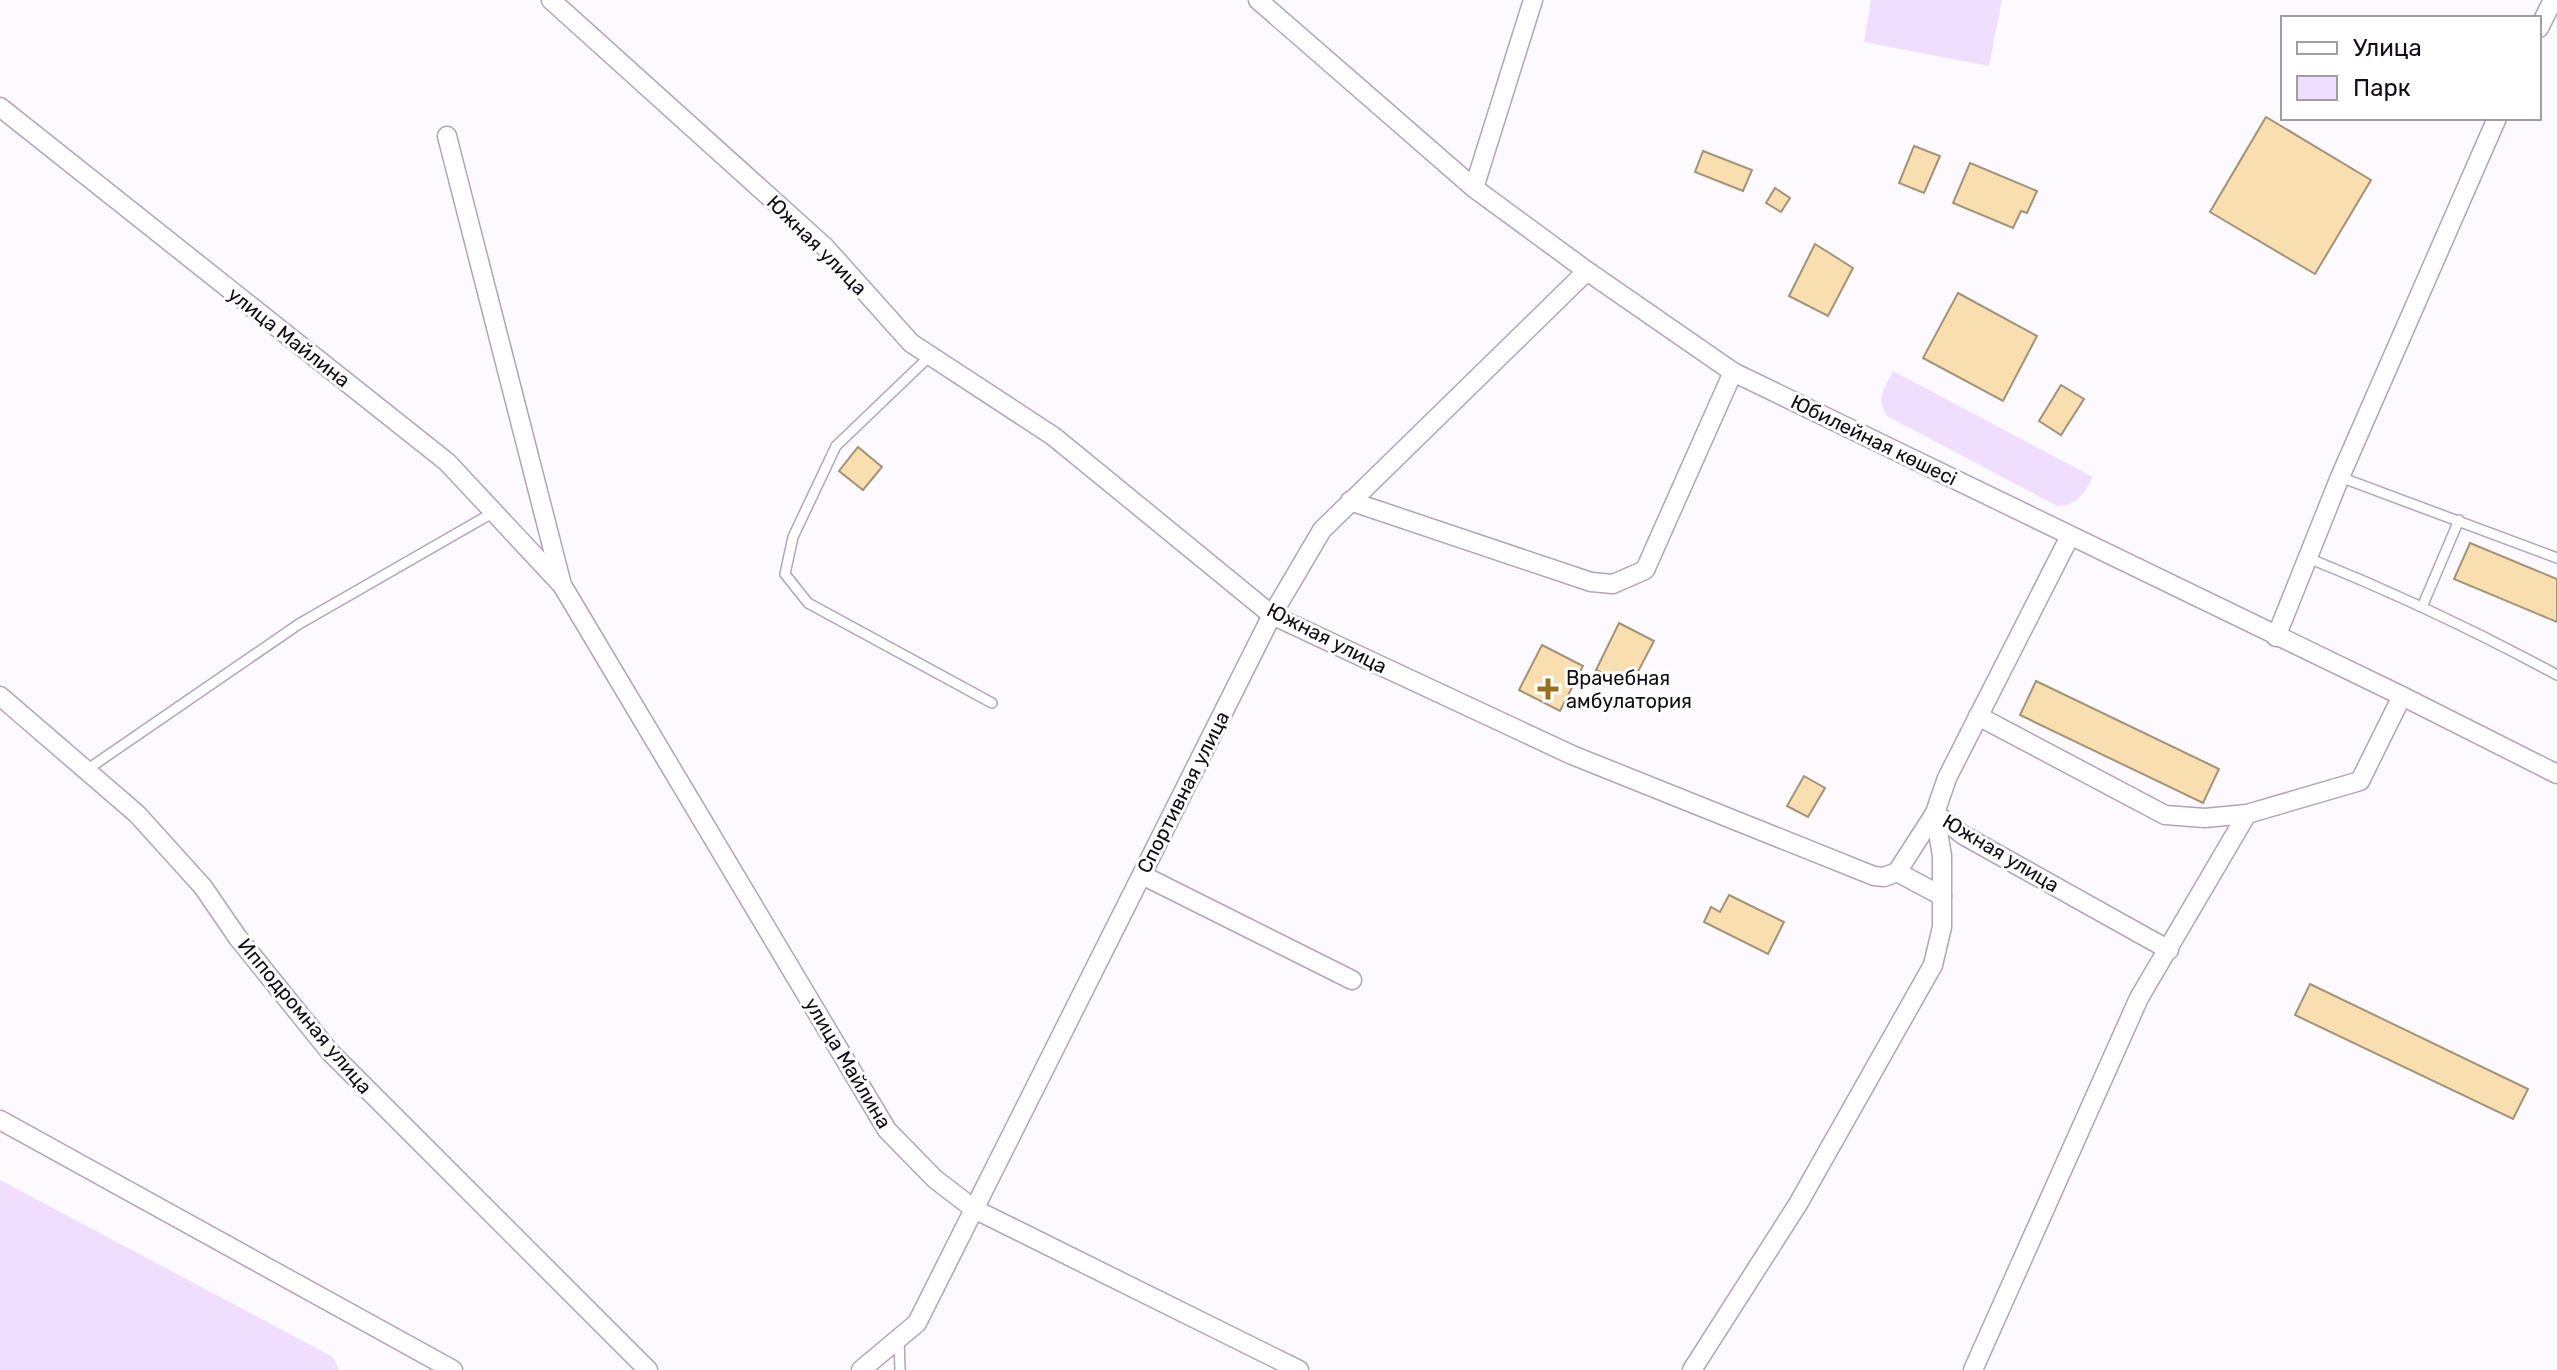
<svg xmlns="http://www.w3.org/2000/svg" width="2557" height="1370" font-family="Rubik,sans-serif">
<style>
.green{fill:#efdefe}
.building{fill:#f9deaf;stroke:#a29379;stroke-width:2}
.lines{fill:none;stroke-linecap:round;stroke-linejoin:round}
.service-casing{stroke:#b2a3be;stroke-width:12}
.minor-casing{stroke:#b2a3be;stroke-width:21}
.service{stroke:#fff;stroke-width:9}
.minor{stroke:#fff;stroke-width:18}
.poi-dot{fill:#98701b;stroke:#fff;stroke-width:3}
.labels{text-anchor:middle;stroke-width:6;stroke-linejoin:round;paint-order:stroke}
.street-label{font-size:20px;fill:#110c15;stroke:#fff}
.poi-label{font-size:20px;fill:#110c15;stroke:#fff;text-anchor:start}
</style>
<rect width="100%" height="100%" fill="#fcf9ff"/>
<g class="green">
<path d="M1871,0H2002L1989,66L1864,42Z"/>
<path d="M1893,371L2093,477C2085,493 2077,506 2057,506L1887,416C1875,399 1885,387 1893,371Z"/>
<path d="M0,1180L333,1357L339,1370H0Z"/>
</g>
<g class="building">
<path d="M2266,117L2371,180L2315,274L2210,212Z"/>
<path d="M1914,146L1940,156L1924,193L1899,183Z"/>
<path d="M1703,151L1752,170L1743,191L1695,172Z"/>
<path d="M1970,163L2037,191L2027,213L2021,211L2013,228L1953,203Z"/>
<path d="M1775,188L1790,198L1781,212L1766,203Z"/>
<path d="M1815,244L1853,268L1828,316L1789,296Z"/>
<path d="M1958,293L2037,336L2003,401L1923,358Z"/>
<path d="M2061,385L2084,399L2061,435L2039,421Z"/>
<path d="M858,447L882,467L863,490L839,471Z"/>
<path d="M2470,543L2557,579V622L2454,579Z"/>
<path d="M1619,623L1654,641L1630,687L1596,670Z"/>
<path d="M1542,645L1583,666L1560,711L1519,690Z"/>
<path d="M2036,681L2219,769L2203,803L2020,715Z"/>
<path d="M1804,776L1825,788L1808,817L1787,806Z"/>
<path d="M1729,895L1784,922L1768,954L1704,922L1711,907L1720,912Z"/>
<path d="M2310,984L2528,1089L2513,1119L2295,1015Z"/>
</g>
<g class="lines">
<g class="service-casing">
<g id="service">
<path d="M930,356L836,446L793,537L785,574L808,603L992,703"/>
<path d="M2340,477L2557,558"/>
<path d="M2308,558C2393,592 2476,631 2557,675"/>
<path d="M2422,607L2459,520"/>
<path d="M85,771L299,624L494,512"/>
<path d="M899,1338L900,1370"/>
</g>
</g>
<g class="minor-casing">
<g id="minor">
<path d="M551,0L825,247L911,343L1053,436L1272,615L1572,755L1874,876L1884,877L1897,872L1935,813L1963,835L2169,950"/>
<path d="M1258,0L1474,188L1587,271L1733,372L2402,696L2557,774"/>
<path d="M2539,28L2553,0"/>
<path d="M0,107L447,462L561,584"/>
<path d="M447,136L562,585L887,1130L935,1179L974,1209L1299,1370"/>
<path d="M1474,188L1533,0"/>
<path d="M1350,501L1591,582L1613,584L1645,570L1733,372"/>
<path d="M2276,637L2340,477L2497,118"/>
<path d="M0,696L137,814L203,887L238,938L330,1052L648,1370"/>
<path d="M1978,716L2165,815L2205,818L2247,814"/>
<path d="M1897,872L1942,896"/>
<path d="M1142,875L1352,980"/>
<path d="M0,1120L453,1370"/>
<path d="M861,1370L917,1323L1272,615L1322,530L1587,271"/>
<path d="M1692,1370L1798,1204L1933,965L1942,927V856L1935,813L1947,778L2070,536"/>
<path d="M1973,1370L2139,998L2247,814L2360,781L2402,696"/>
</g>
</g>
<use href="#service" class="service"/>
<use href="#minor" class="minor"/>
</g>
<path class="poi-dot" d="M1544 677h8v8h8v8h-8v8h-8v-8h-8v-8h8z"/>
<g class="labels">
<g class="street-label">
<text transform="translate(817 245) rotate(45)" y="7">Южная улица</text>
<text transform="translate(289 337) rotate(38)" y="7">улица Майлина</text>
<text transform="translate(1874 440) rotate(26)" y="7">Юбилейная көшесі</text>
<text transform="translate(1327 638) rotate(27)" y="7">Южная улица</text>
<text transform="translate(1183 792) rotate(-63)" y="7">Спортивная улица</text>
<text transform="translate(2001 853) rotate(31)" y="7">Южная улица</text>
<text transform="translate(305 1016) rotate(50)" y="7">Ипподромная улица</text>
<text transform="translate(848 1063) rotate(59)" y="7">улица Майлина</text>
</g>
<g class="poi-label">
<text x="1566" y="685">Врачебная<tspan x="1566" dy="23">амбулатория</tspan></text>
</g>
</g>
<rect x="2281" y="16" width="260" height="104" fill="#ffffff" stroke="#a09ea1" stroke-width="2"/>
<rect x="2297" y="42" width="40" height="12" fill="#ffffff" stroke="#a09ea1" stroke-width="2"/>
<text x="2353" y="56" font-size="24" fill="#110c15">Улица</text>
<rect x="2297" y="76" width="40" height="24" fill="#efdefe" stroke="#a09ea1" stroke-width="2"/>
<text x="2353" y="96" font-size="24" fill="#110c15">Парк</text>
</svg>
